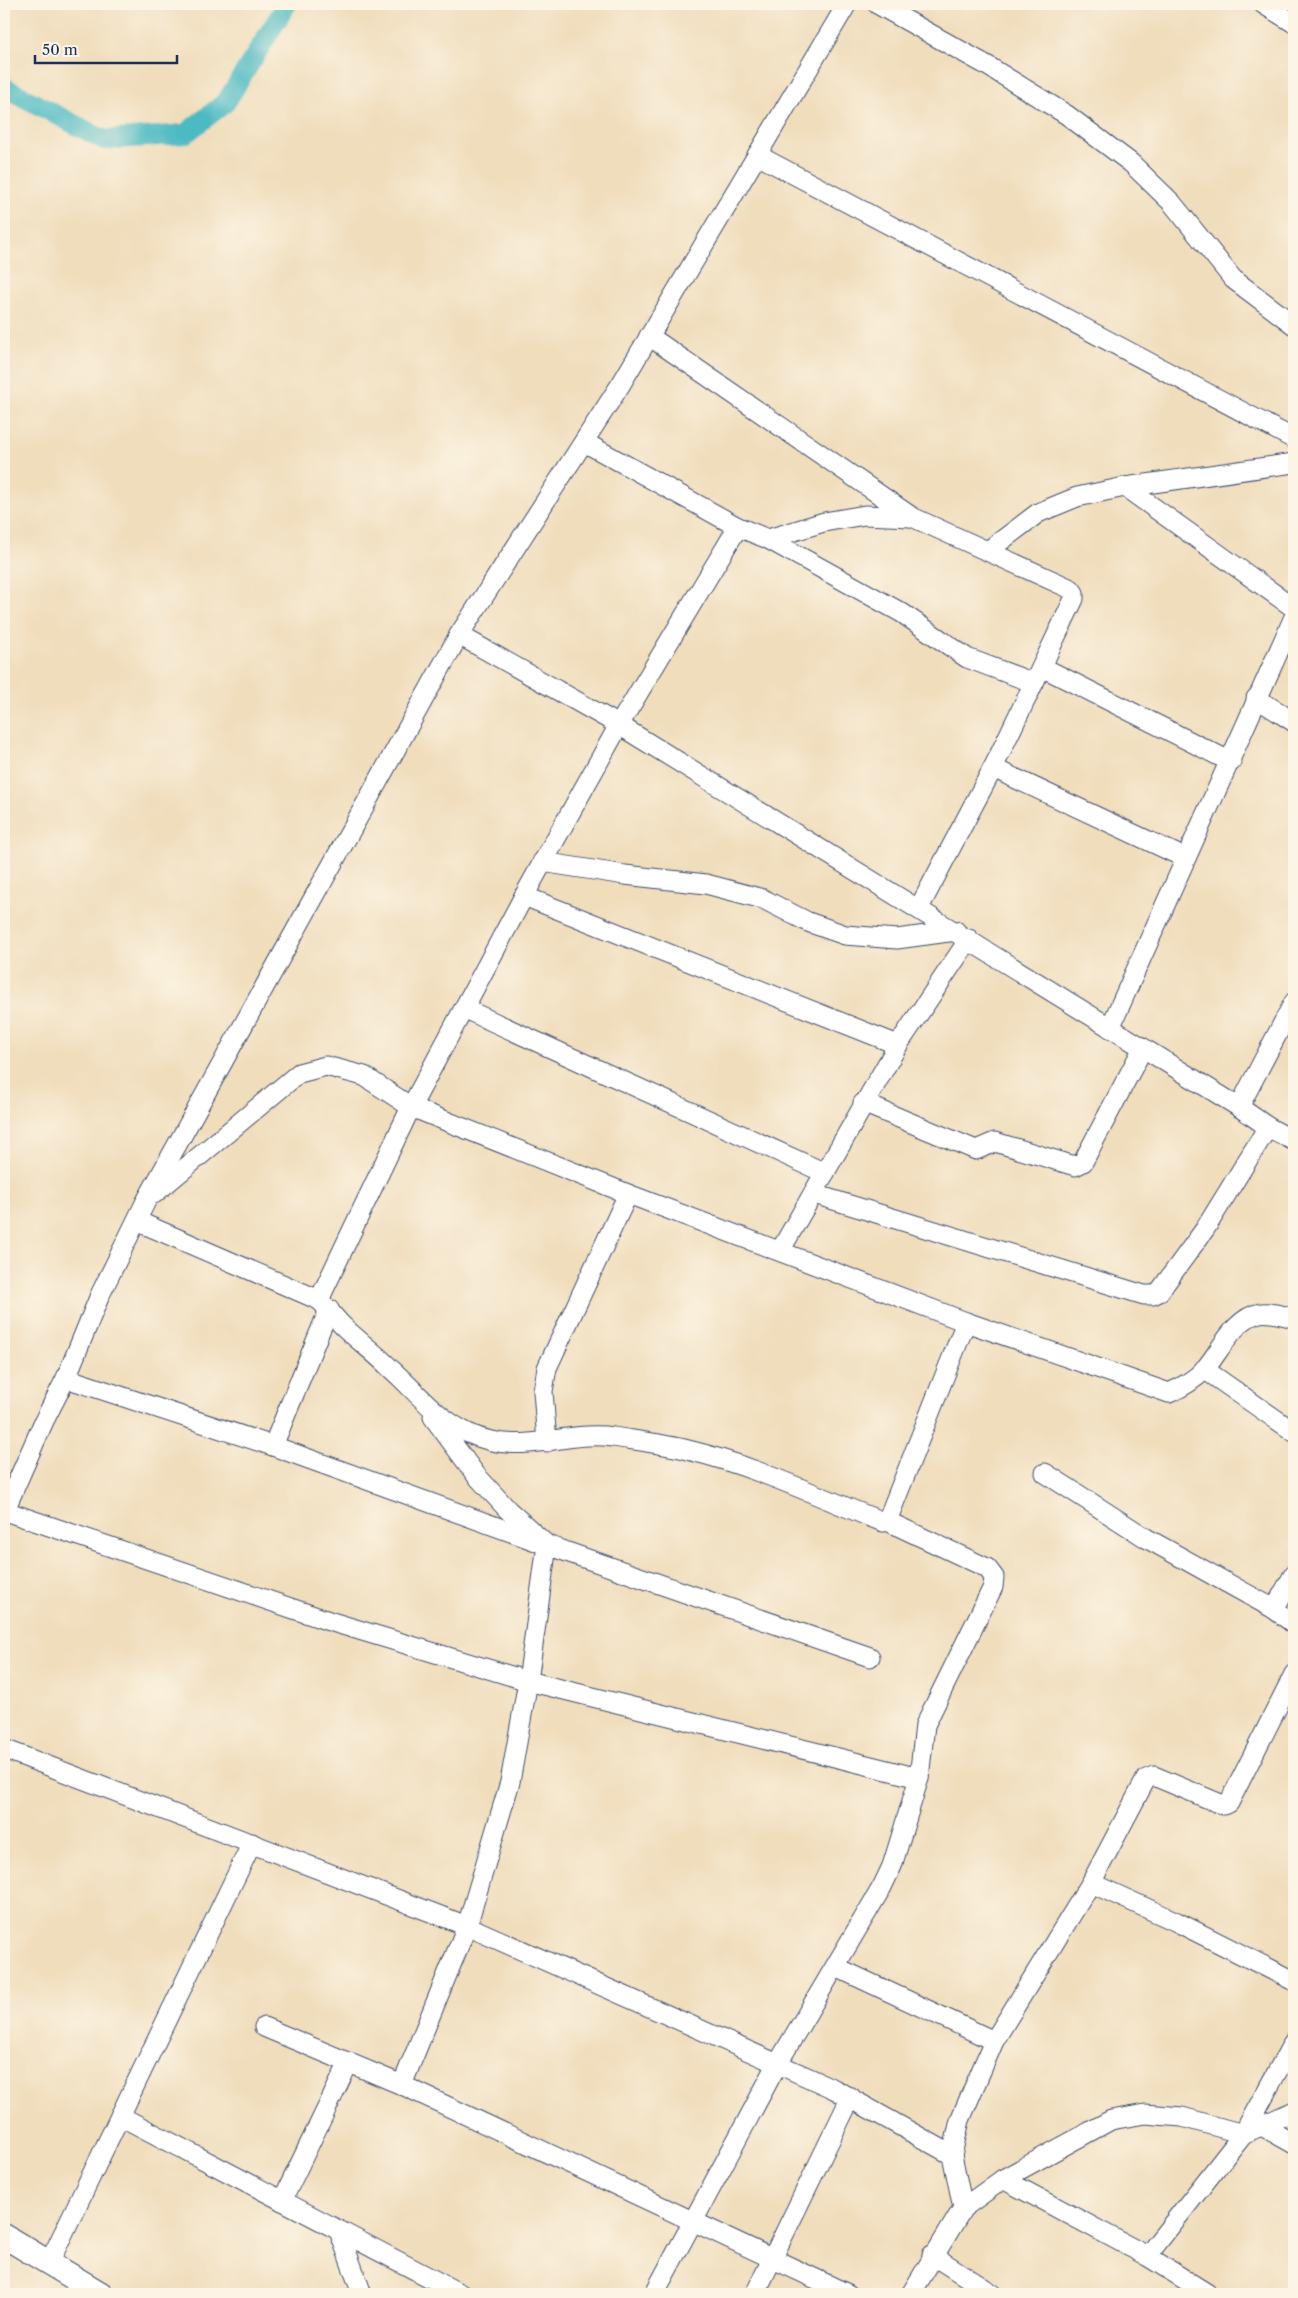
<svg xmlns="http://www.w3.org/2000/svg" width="1298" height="2298" font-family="'Libre Caslon Text',serif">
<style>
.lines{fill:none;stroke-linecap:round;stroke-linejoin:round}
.canal{stroke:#4bbac3;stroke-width:20}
.minor-casing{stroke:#3b496c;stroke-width:21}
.tertiary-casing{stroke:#3b496c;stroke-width:26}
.minor{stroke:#fff;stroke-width:19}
.tertiary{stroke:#fff;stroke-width:24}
</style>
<rect width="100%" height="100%" fill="#fcf5e5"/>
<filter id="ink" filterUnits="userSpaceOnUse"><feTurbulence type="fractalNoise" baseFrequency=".02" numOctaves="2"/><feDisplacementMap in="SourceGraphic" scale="10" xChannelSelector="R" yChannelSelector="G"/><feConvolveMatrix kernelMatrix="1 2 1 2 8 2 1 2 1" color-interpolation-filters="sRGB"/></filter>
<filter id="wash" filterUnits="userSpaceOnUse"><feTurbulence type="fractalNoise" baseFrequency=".0096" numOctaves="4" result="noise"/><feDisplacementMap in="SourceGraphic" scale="20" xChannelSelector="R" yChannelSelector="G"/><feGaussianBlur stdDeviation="1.12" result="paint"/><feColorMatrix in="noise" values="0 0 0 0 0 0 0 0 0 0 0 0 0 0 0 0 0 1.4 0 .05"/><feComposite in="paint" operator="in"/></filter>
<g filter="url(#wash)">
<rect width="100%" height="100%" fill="#f0ddbc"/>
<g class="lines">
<path class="canal" d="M4,87L104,140L185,134L226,102L287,4"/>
</g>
</g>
<g filter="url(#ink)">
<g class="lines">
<g class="minor-casing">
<g id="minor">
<path d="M877,4L988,66L1067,115L1131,163L1172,203L1233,279L1294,325"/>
<path d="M1263,4L1294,23"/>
<path d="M757,155L1294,439"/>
<path d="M649,336L912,517L1071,589L1074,593V599L993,768L919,908"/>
<path d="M584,442L738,527L768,539L902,613L967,658L1034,683"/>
<path d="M1125,487L1294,608"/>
<path d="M768,539L824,522L865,515L911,517"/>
<path d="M989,550L1038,513L1077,497L1125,487L1294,463"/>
<path d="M459,635L619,725L1239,1107L1268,1127L1294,1141"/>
<path d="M1042,667L1231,762"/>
<path d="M1256,698L1294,722"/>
<path d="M993,768L1185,858"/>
<path d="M542,862L625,875L706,884L763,899L808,922L845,935L897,939L956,931"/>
<path d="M524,896L898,1045"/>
<path d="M465,1009L825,1173"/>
<path d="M1110,1028L1294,617"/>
<path d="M863,1103L976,1150L995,1142L1075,1166L1083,1162L1143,1048"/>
<path d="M1239,1107L1294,1002"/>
<path d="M154,1194L299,1073L326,1066L364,1076L411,1107L628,1194L966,1322L1169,1393C1183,1387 1193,1381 1204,1370C1220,1352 1234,1318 1260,1313C1270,1311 1284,1316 1294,1318"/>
<path d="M814,1194L1144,1295H1153L1159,1292L1205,1229L1268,1127"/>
<path d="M137,1221L319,1300C329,1309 335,1319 345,1328C359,1341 376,1354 390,1368C416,1391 436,1418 468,1433C521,1458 561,1430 613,1437C638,1441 664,1444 688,1450C755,1466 819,1497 883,1522L887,1521L987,1568L994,1577L993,1587L925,1725L919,1778L892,1866L882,1887L778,2063L654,2294"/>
<path d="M780,1251L898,1045L969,939"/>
<path d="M319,1300L411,1107L524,896L619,725L738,527"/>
<path d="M1204,1369L1294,1432"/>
<path d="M66,1378L273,1446L547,1545L870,1657"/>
<path d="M547,1442L543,1391L547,1368L628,1194"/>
<path d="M273,1446L329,1309"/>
<path d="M1045,1473L1146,1538L1274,1609L1294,1624"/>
<path d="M5,1511L329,1621L528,1681L919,1778"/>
<path d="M4,1512L44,1421L66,1378L100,1295L146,1201L459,635L621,384L847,4"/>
<path d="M887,1521L966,1322"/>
<path d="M1274,1609L1294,1574"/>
<path d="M4,1749L467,1926L834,2089L952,2155"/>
<path d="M1091,1883L1177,1922L1294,1981"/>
<path d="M836,1967L994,2041"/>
<path d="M264,2027L402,2085L848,2294"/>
<path d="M402,2085L467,1926L510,1782L528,1681L547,1545L508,1510L476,1475L433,1417"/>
<path d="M120,2116L461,2294"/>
<path d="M1260,2125L1294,2144"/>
<path d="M1003,2179L1147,2256L1243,2134L1294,2041"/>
<path d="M282,2201L349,2062"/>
<path d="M963,2208L952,2155L960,2120L994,2041L1091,1883L1146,1779L1154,1776L1223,1805L1229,1803L1294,1674"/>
<path d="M339,2231L362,2294"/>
<path d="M932,2255L993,2294"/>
<path d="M1147,2256L1208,2294"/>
<path d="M49,2263L252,1843"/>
<path d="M755,2294L851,2097"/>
<path d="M911,2294L963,2208L1003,2179L1111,2120L1145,2114L1182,2117L1243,2134L1294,2111"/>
</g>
</g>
<g class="tertiary-casing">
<path id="tertiary" d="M4,2236L101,2294"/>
</g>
<use href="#minor" class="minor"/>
<use href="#tertiary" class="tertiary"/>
</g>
</g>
<rect width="1298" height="2298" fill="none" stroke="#fcf5e5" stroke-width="20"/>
<path d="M35 55v8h142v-8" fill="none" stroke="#1b2f5e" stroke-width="2.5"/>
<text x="42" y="55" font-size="15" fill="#1b2f5e" stroke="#fcf5e5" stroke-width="4" paint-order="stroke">50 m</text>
</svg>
